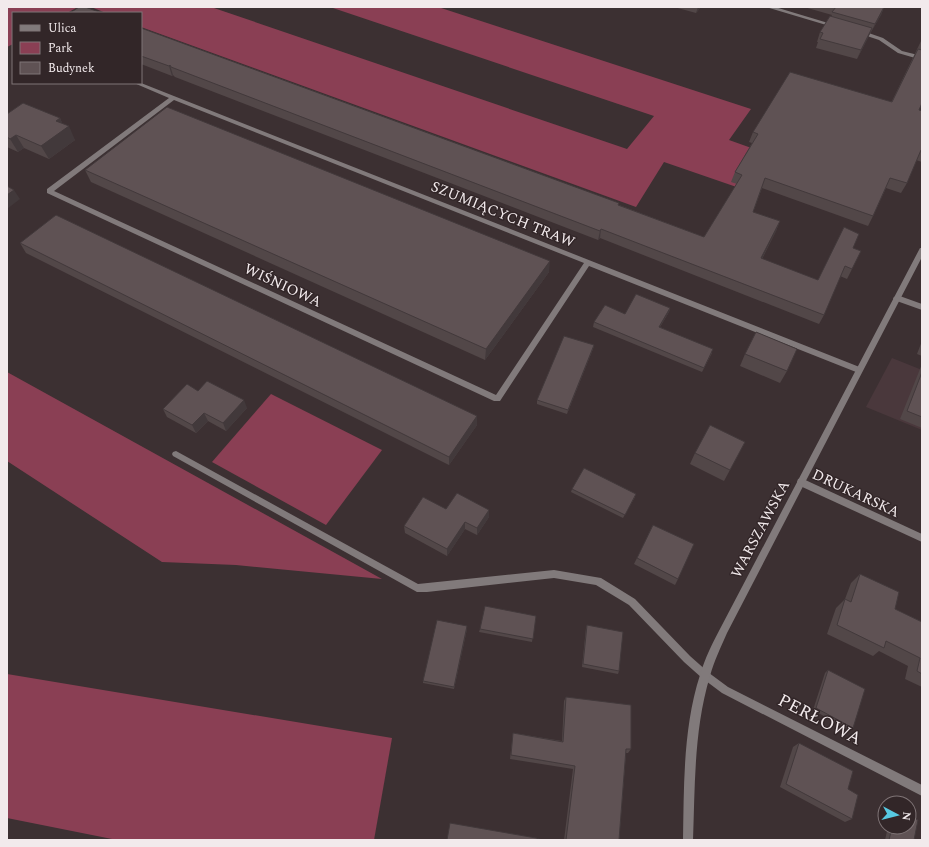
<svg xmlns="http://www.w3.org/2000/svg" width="929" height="847" font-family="Spectral,serif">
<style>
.built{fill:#4a383c}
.green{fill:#8a3f54}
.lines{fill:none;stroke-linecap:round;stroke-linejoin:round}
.service{fill:#817a7b;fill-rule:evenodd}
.minor{fill:#817a7b;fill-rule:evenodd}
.tertiary{fill:#817a7b;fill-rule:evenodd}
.wall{fill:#524748}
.shaded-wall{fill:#42393b}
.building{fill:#5f5254;stroke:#42393b}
.labels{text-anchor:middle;stroke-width:3;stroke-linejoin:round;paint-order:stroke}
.street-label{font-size:15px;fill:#f2eaec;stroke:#322628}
.near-street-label{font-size:18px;fill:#f2eaec;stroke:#322628}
</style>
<rect width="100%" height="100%" fill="#3c3032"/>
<path class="built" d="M892,358L922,370V430L866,407Z"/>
<g class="green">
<path d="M7,7H78L67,13H13V44L7,47Z"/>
<path d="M91,7H211L627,149L654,116L330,7H438L751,109L729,140L771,155L751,192L664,162L636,207L141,27V13H106Z"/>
<path d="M7,372L382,579L236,565L162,562L7,461Z"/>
<path d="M271,394L382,450L326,525L212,462Z"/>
<path d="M7,674L392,738L374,840H117L7,818Z"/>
</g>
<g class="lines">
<path class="service" d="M176,451L418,584L554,570L601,578L635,599L690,656L708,672L710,675L708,678L705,680L702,678L684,662L629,605L596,585L554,578L427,592H417L173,456L172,454L173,452Z"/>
<g class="minor">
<path d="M766,7H775L838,26L833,27Z"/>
<path d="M860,30L883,38L902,51L922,56V60L898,53L879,40L858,33L857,32Z"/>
<path d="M134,83H141L862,368L863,370L859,373L856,372L589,266L500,401H494L47,193V189L169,98ZM174,100L584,263L496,395L54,191Z"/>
<path d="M897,295L922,304V310L894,300L893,298Z"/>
<path d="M801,478L922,534V542L798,485L797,482L798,479Z"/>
<path d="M705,670L728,687L922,785V796L722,693L702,678L700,675L702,672Z"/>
</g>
<path class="tertiary" d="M920,248H922V257L727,633C721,647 714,661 710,676C694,729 695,785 693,840H683C684,785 683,728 700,675C705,658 713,642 721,627Z"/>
</g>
<g class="wall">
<path d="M674,7H701L696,13Z"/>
<path d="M804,7H884L881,15L871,32L857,59L816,48L818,42H817L820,32L832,15Z"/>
<path d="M141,28L619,203V205L704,237L737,184L731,182L735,172L752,143L749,142L753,132L892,101L922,39V103L919,110L922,111V162L916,160L907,183L901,193L886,188L873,216L868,226L762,188L753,212L780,221L776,231L762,259L818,280L853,248L852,269L847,279L840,276L824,315L819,324L600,238L598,240L175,77L173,75L172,76L141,64Z"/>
<path d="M7,114L60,118L62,123L75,140L49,159L24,148L18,152L7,147Z"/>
<path d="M85,170L549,272L485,360L91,182Z"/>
<path d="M20,243L477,425L449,465L26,253Z"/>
<path d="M670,308L669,312L660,327L712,353L702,372L593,327L594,322L625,314Z"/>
<path d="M922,341V356L917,354Z"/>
<path d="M594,345L593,349L567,414L537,404V400Z"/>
<path d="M745,354L787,371L780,383L740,366Z"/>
<path d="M922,364V428L900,419Z"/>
<path d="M198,391L247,408L226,431L208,421L196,433L167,417L163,409Z"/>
<path d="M745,442L724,481L690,464L695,453Z"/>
<path d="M572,489L635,497L623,518L571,492Z"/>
<path d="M446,509L489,510V517L477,535L465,529L447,556L405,533L404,526Z"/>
<path d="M637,558L678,579L675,585L634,564Z"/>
<path d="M860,574L895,609L922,622V687L905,679L908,666L879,651L873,656L827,634L836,608L845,599L851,583Z"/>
<path d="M536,616L532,642L479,632L480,629Z"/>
<path d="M587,625L619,671L618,674L582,667L586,628Z"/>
<path d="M467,629L454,689L423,683V681Z"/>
<path d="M828,670L853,728L849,730L813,710L825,673Z"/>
<path d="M566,697L631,749L628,753H626L619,840H564L573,769L510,759L513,733L562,741L564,701Z"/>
<path d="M799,743L848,789L852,819L845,822L780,787L793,747Z"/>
<path d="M888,827H909L914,840H885Z"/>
</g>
<g class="shaded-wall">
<path d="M698,7H701L696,13Z"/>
<path d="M884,7L881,15L871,32L875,24Z"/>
<path d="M872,28L868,38L857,59L861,50Z"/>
<path d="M170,65L173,75L172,76L169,66Z"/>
<path d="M60,118L65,129L69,126L75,140L49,159L41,146L56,121Z"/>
<path d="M16,135L24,148L18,152L10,139Z"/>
<path d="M14,190L20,199L7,209V195Z"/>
<path d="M780,221L776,231L757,268L761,258Z"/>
<path d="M601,229L600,238L598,240L600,231Z"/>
<path d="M550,261L549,272L485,360L486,349Z"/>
<path d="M670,308L669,312L657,331L659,327Z"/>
<path d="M594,345L593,349L567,414L568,410Z"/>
<path d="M244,400L247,408L226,431L223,423Z"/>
<path d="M204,413L208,421L196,433L192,425Z"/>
<path d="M477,416V425L449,465V457Z"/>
<path d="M489,510V517L477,535V528Z"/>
<path d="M465,522V529L447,556V549Z"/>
<path d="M467,626V629L454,689V687Z"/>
</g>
<g class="building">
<path d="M79,7H85L102,13H70Z"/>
<path d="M836,7H884L875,24L832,12Z"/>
<path d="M830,16L872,28L861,50L820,39L823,33L820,32Z"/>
<path d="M141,28L619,203L618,205L704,237L742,175L735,172L758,134L753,132L790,72L892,102L918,49L922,50V103L919,110L922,111V151L921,150L907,183L890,178L873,216L765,178L753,212L780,221L761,258L818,280L844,227L859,234L853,248L861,251L852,269L845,266L824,315L601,229L600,231L171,67L170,65L169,66L141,56Z"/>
<path d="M23,103L60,118L56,121L69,126L41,146L16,135L10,139L7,137V114Z"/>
<path d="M167,107L550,261L486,349L85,170Z"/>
<path d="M7,186L14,190L7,195Z"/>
<path d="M56,215L477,416L449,457L20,243Z"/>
<path d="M636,294L670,308L659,327L713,349L704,368L594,322L605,305L625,314Z"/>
<path d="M756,332L797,349L787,371L745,354Z"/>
<path d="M564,336L594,345L568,410L537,400Z"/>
<path d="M922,372V417L907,411Z"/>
<path d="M207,381L244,400L223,423L204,413L192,425L163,409L187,384L198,391Z"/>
<path d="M710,425L745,442L730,470L695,453Z"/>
<path d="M584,468L636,494L625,515L572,489Z"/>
<path d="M457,493L489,510L477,528L465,522L447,549L404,526L423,497L446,509Z"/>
<path d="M653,525L694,544L678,579L637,558Z"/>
<path d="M860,574L899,592L895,609L922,622V674L917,671L920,658L886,641L884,648L837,625L845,599L851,602Z"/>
<path d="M485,606L536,616L533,639L480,629Z"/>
<path d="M437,620L467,626L454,687L423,681Z"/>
<path d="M587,625L623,632L619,671L583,664Z"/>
<path d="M828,670L865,689L853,728L816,708Z"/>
<path d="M566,697L631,705V749H626L619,840H566L575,766L511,755L513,733L563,742Z"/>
<path d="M799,743L853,771L848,789L858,795L852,819L786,784Z"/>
<path d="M909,815L918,820L914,840H889L892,827H909Z"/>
<path d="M450,823L536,838L543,840H447Z"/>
</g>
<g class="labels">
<g class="street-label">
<text transform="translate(503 214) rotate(22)" y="5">SZUMIĄCYCH TRAW</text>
<text transform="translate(283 285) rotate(25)" y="5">WIŚNIOWA</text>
<text transform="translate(856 493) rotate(25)" y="5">DRUKARSKA</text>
<text transform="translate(760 529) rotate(-62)" y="5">WARSZAWSKA</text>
</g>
<g class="near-street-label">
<text transform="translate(820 719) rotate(27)" y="6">PERŁOWA</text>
</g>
</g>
<rect width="929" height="847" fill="none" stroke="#f2eaec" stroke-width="16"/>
<rect x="12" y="12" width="130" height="72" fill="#322628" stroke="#7f7476"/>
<rect x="20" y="25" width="20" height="6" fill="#817a7b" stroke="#7f7476"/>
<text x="48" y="32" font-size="12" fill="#f2eaec">Ulica</text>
<rect x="20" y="42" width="20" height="12" fill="#8a3f54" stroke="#7f7476"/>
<text x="48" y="52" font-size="12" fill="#f2eaec">Park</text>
<rect x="20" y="62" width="20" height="12" fill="#5f5254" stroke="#7f7476"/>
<text x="48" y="72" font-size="12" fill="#f2eaec">Budynek</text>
<g transform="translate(897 815) rotate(97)"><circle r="19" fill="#322628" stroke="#7f7476"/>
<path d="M0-3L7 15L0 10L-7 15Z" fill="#57c9e2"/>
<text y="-6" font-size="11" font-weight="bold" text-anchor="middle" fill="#f2eaec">N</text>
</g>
</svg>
